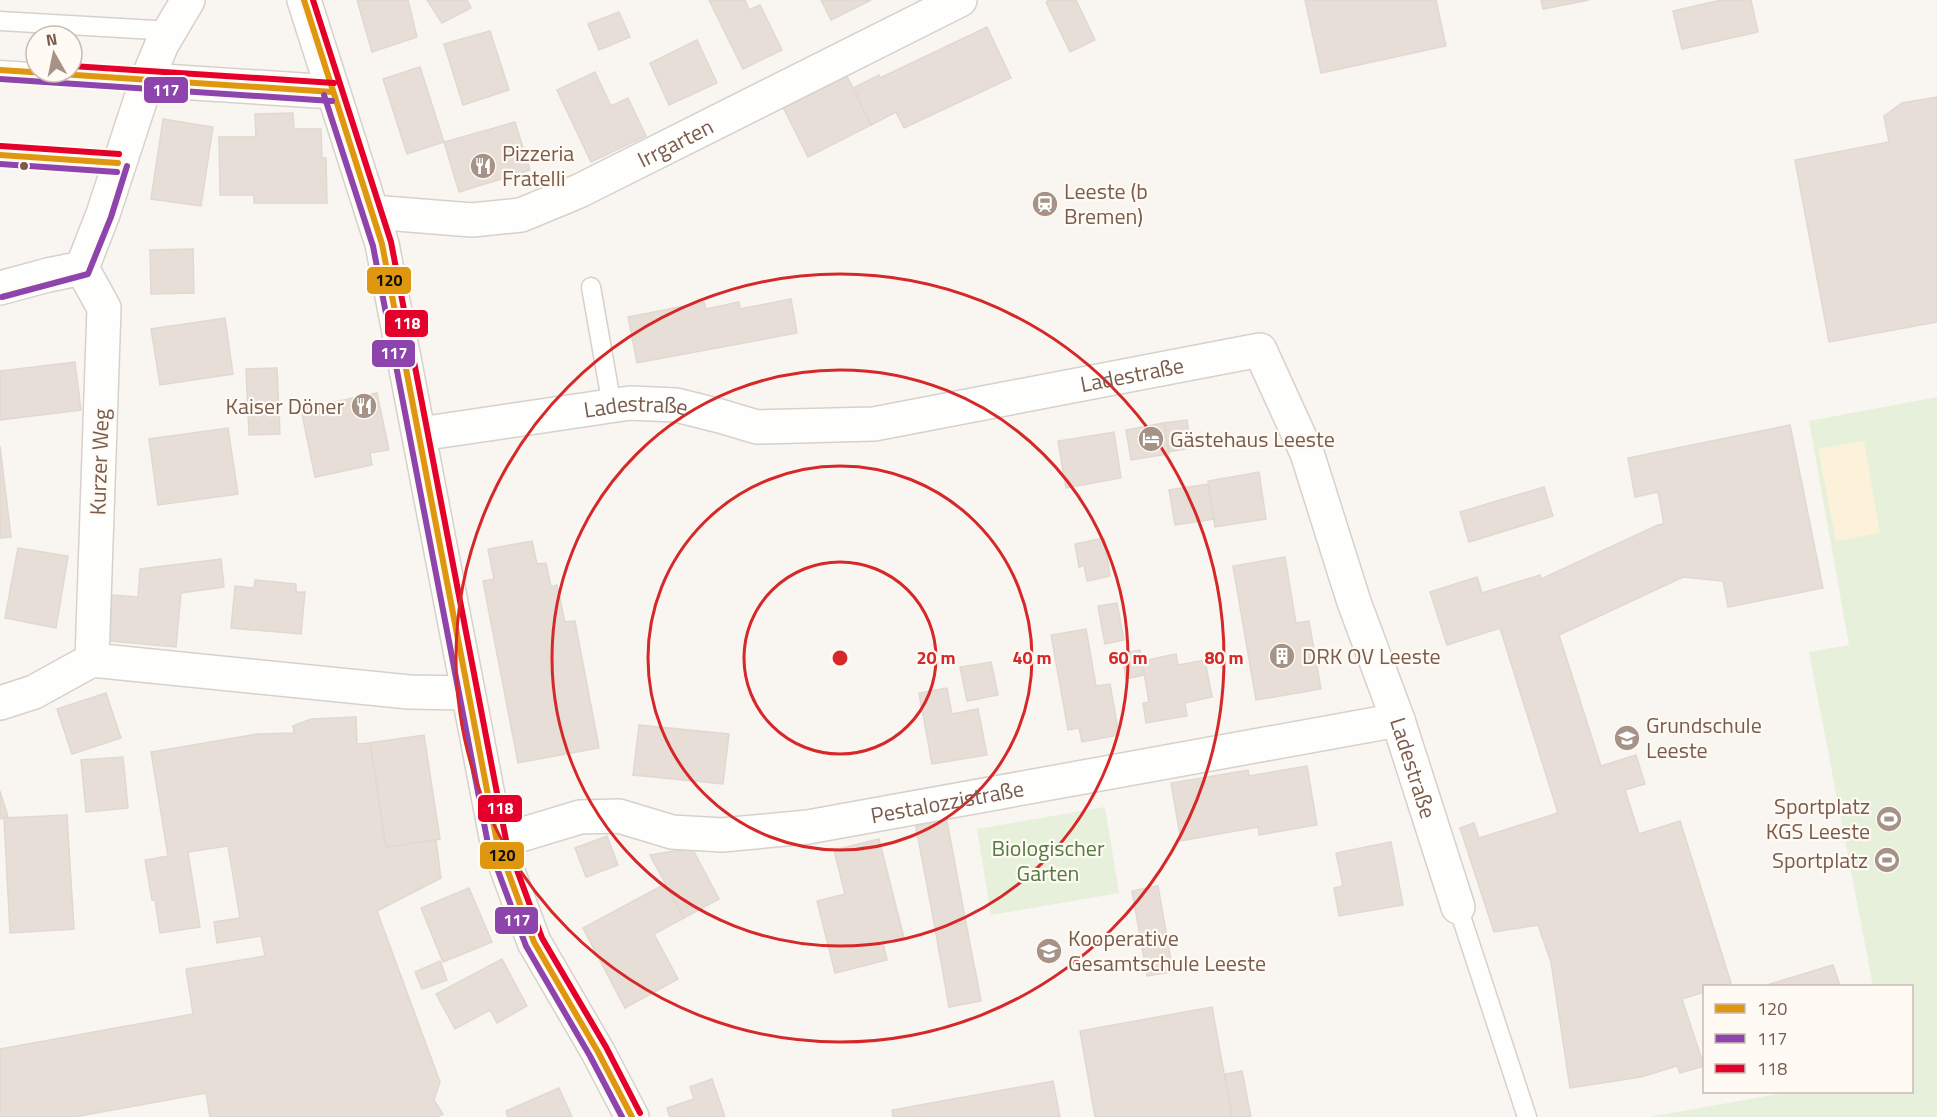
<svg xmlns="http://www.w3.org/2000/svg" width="1937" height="1117" font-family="'Titillium Web',sans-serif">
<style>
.green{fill:#e7f0db}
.sand{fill:#fbf2d9}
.building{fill:#e6ded7;stroke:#e2d8d2;stroke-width:1.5}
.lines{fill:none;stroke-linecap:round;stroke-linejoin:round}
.service-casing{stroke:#d7d1cb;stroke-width:21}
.minor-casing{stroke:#d7d1cb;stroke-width:36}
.tertiary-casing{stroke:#d7d1cb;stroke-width:36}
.service{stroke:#fefefd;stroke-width:18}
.minor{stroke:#fefefd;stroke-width:33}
.tertiary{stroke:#fefefd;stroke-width:33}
.bus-1-casing{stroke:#fffaf3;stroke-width:10}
.bus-2-casing{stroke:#fffaf3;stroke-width:10}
.bus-3-casing{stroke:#fffaf3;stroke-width:10}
.bus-1{stroke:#de970f;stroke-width:6}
.bus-2{stroke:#8e44ad;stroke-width:6}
.bus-3{stroke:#e4002b;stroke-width:6}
.ring{fill:none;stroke:#d62828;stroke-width:3}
.bus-dot{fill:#7a5c4d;stroke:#fffaf3;stroke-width:2}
.labels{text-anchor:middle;stroke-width:4.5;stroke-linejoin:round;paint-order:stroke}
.street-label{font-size:22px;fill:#7a5c4d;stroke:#fffaf3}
.poi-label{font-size:22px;fill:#7a5c4d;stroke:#fffaf3;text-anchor:start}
.park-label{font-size:22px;fill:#537a41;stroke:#fffaf3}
.centre{fill:#d62828;stroke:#fffaf3;stroke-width:3}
.ring-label{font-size:18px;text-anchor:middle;font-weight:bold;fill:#d62828;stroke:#fffaf3;stroke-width:4.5;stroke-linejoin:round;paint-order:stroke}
.line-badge{stroke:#fffaf3;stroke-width:2}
.badge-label{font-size:16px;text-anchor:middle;font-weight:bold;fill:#fff}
.pale-badge-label{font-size:16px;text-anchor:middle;font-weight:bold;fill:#111}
</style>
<rect width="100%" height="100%" fill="#f9f5f0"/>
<g class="green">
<path d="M1937,397V1117H1649L1790,1092H1912V986H1873L1809,652L1849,645L1809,421Z"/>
<path d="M1105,807L1119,893L991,915L977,829Z"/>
</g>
<path class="sand" d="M1864,441L1880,533L1836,541L1818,449Z"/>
<g class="building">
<path d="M357,0H408L417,37L372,52Z"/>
<path d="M427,0H467L471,8L442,23Z"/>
<path d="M709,0H745L749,10L760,5L782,50L743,69Z"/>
<path d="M821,0H871L831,20Z"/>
<path d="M1049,0H1076L1095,40L1070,52L1046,2Z"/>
<path d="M1305,0H1436L1446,46L1321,73Z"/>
<path d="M1541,0H1589L1543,9Z"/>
<path d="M1721,0H1751L1758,32L1682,49L1673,11Z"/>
<path d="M619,12L630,37L599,50L588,24Z"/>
<path d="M987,27L1011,78L904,128L896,112L871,125L853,88L879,75L880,78Z"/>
<path d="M490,31L509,90L463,105L444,44Z"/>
<path d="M697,40L717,83L669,105L650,63Z"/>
<path d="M420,67L444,142L407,154L383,79Z"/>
<path d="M595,72L611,106L628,98L646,136L591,162L557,90Z"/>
<path d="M847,76L871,125L808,157L783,107Z"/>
<path d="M1937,97V322L1829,342L1795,160L1889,142L1884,116L1902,103Z"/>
<path d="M293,113L294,129H321L322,158H326L327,203H254V195H220L219,137H256L255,114Z"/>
<path d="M163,119L213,127L201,206L151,199Z"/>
<path d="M515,122L530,170L459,192L444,142Z"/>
<path d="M193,249L194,293L151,294L150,250Z"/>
<path d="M791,299L797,333L637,363L628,317L704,302L706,309L739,302L740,309Z"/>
<path d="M225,318L233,374L160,385L151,329Z"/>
<path d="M75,362L81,410L0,420V371Z"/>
<path d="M277,368L280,434L249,435L246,369Z"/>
<path d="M377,393L389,450L370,453L372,465L315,477L301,409Z"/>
<path d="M1187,420L1191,448L1169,452L1164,423Z"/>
<path d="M1164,423L1169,454L1131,460L1126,430Z"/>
<path d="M1790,425L1823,588L1728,607L1723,581L1683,577L1559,635L1601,766L1636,755L1645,784L1625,790L1639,834L1680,821L1731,983L1722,986H1704V992L1682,999L1704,1066L1680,1073L1677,1066L1641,1077L1570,1088L1551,962L1538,925L1494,932L1460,828L1474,823L1479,838L1558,813L1500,628L1447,645L1430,592L1477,577L1482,593L1540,575L1541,579L1658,525L1664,524L1658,492L1635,497L1628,458Z"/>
<path d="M228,428L238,494L158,505L149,439Z"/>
<path d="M1114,432L1121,478L1066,488L1058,441Z"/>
<path d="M0,446L11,537L0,538Z"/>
<path d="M1259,472L1266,519L1215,527L1208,481Z"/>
<path d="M1208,484L1214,519L1175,525L1169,490Z"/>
<path d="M1544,487L1553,516L1469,542L1460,512Z"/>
<path d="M1104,538L1110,576L1087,581L1084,565L1079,567L1075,544Z"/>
<path d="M532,541L537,564L546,563L551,587L557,585L565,622L575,621L599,748L518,763L483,581L494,579L488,549Z"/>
<path d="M18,548L68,556L56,628L5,618Z"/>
<path d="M1285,557L1296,623L1309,621L1321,689L1256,700L1233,566Z"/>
<path d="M221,559L224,587L181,593L176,647L110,641L112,595L138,597L140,569Z"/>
<path d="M255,580L296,584V592H305L301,634L231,628L235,586L254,588Z"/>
<path d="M1117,603L1124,640L1105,644L1098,606Z"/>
<path d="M1086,629L1096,686L1110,684L1119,735L1082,742L1079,728L1068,730L1051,635Z"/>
<path d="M1140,650L1144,675L1126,679L1122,653Z"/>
<path d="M1176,654L1178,665L1205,660L1212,697L1185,703L1187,716L1146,723L1143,703L1149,702L1142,661Z"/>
<path d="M991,662L998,695L967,701L960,667Z"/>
<path d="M947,688L952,714L978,709L987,755L932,764L919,693Z"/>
<path d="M106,693L121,738L72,754L57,709Z"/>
<path d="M356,717L357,744L370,743L386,847L436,840L441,878L377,911L440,1082L434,1100L443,1114L438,1117H210L206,1093L74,1117H0V1049L193,1014L186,969L265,956L261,936L217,943L214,922L240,918L228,846L188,852L200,927L160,933L155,900H152L145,860L168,856L151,752L258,734L294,733L293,726L311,719Z"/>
<path d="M639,725L729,734L723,784L633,775Z"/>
<path d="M424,735L440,839L386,847L370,743Z"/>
<path d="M123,757L128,808L86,812L81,760Z"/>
<path d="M1307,766L1317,825L1259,835L1258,827L1181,841L1171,783L1248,770L1249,776Z"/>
<path d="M0,791L8,817L0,819Z"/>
<path d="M67,815L74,929L10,933L4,818Z"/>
<path d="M946,816L966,923L935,928L915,822Z"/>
<path d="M607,836L618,865L586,877L575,848Z"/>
<path d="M879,839L904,938L883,943L887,960L835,973L817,901L845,894L834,850Z"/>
<path d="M1391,842L1403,905L1339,916L1334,888L1343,886L1336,853Z"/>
<path d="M692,848L719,899L684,918L650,855Z"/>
<path d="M665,884L684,918L654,934L678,979L625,1008L583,928Z"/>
<path d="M1158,886L1173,972L1147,976L1132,891Z"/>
<path d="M469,888L492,942L443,962L421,908Z"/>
<path d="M966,923L981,1001L949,1007L935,928Z"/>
<path d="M502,959L527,1006L497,1023L490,1010L455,1029L436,994Z"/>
<path d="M440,961L447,980L422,989L415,972Z"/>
<path d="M1833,965L1840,986H1771L1770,984Z"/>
<path d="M1212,1007L1232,1117H1095L1080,1031Z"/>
<path d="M1242,1071L1251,1117H1232L1225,1074Z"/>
<path d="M712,1079L725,1117H670L667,1108L694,1099L690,1087Z"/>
<path d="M1053,1081L1060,1117H893L892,1110Z"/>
<path d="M559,1088L572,1117H508L506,1111Z"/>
</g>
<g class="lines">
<g class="service-casing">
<g id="service">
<path d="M0,21L155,30L169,33"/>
<path d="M0,70L147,80"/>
<path d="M0,155L118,163"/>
<path d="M591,287L612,406"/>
<path d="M1458,907L1527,1117"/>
</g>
</g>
<g class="minor-casing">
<g id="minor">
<path d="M147,80L333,92"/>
<path id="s1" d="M372,212L472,220L521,215L579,191L960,0"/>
<path d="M82,268L104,308L92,660"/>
<path d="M0,288L48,275L82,268L103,214L147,80L162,44L188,0"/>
<path id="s2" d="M420,434L630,403L676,405L720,416L757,427L874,424L1260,350L1307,453L1354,602L1398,720L1458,907"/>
<path d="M0,703L34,692L92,660L409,692L467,693"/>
<path id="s3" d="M497,842L580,817L619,816L672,832L722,835L808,827L1398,720"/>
</g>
</g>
<g class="tertiary-casing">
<path id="tertiary" d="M304,0L382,244L497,842L534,942L598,1052L632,1117"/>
</g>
<use href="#service" class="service"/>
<use href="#minor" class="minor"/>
<use href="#tertiary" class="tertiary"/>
<g class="bus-1-casing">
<g id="bus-1">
<path d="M304,0L382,244L497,842L534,942L598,1052L632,1117"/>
<path d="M0,70L333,92"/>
<path d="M0,155L118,163"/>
</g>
</g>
<g class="bus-2-casing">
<g id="bus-2">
<path d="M0,79L332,101"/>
<path d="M324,95L373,246L488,844L526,946L590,1056L622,1117"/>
<path d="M0,164L117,172"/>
<path d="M2,297L88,274L111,217L127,166"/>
</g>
</g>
<g class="bus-3-casing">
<g id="bus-3">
<path d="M313,0L391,242L506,840L542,938L606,1047L640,1113"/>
<path d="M72,66L334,83"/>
<path d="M1,146L119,154"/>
</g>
</g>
<use href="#bus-1" class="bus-1"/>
<use href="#bus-2" class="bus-2"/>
<use href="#bus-3" class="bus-3"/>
</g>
<g class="ring">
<circle cx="840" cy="658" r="96"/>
<circle cx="840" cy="658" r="192"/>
<circle cx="840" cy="658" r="288"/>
<circle cx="840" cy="658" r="384"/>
</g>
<defs>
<g id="restaurant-disc" transform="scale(1.35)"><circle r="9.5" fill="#a69286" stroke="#fffaf3"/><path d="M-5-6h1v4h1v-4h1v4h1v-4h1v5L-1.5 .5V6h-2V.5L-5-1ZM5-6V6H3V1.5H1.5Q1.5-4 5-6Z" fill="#fff"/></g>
<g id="station-disc" transform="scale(1.35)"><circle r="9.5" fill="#a69286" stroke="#fffaf3"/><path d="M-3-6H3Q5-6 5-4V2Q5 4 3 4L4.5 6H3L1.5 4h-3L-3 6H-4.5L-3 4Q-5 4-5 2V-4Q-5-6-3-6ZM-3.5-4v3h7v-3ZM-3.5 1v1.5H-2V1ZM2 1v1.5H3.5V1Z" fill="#fff"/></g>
<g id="hotel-disc" transform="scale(1.35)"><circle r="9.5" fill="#a69286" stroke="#fffaf3"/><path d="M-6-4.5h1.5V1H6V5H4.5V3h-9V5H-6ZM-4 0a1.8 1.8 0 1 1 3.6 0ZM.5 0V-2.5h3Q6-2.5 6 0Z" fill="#fff"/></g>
<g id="building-disc" transform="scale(1.35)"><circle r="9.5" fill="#a69286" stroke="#fffaf3"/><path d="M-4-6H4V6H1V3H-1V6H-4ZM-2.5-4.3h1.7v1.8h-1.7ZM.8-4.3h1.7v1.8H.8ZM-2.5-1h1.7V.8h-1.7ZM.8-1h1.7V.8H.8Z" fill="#fff"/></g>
<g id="school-disc" transform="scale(1.35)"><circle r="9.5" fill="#a69286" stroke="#fffaf3"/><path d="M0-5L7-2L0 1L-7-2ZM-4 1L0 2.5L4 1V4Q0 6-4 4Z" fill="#fff"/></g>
<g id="stadium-disc" transform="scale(1.35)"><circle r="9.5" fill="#a69286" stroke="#fffaf3"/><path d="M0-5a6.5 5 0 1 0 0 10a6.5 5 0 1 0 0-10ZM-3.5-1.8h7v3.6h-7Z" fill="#fff"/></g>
</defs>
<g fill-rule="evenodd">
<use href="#restaurant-disc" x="483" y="166"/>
<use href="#station-disc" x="1045" y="204"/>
<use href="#restaurant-disc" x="364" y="406"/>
<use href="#hotel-disc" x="1151" y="439"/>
<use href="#building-disc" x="1282" y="656"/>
<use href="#school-disc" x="1627" y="738"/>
<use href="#stadium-disc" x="1889" y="819"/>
<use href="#stadium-disc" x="1887" y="860"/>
<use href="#school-disc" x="1049" y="951"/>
</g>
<circle class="bus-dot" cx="24" cy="166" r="5"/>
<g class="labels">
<g class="street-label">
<text dy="8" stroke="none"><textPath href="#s1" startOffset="320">Irrgarten</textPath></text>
<text dy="8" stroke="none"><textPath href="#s2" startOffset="722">Ladestraße</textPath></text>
<text dy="8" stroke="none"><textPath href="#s2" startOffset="218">Ladestraße</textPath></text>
<text transform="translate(99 462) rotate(-88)" y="8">Kurzer Weg</text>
<text dy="8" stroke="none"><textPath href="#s2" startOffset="1298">Ladestraße</textPath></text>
<text dy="8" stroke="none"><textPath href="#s3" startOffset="459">Pestalozzistraße</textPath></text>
</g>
<g class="poi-label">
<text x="502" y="161">Pizzeria<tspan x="502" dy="25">Fratelli</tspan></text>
<text x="1064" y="199">Leeste (b<tspan x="1064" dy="25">Bremen)</tspan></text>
<text x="344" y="414" text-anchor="end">Kaiser Döner</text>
<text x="1170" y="447">Gästehaus Leeste</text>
<text x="1302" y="664">DRK OV Leeste</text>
<text x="1646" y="733">Grundschule<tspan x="1646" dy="25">Leeste</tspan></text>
<text x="1870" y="814" text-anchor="end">Sportplatz<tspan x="1870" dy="25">KGS Leeste</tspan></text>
<text x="1868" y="868" text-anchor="end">Sportplatz</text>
<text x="1068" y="946">Kooperative<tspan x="1068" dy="25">Gesamtschule Leeste</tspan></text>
</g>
<g class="park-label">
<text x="1048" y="856">Biologischer<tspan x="1048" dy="25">Garten</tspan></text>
</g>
</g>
<circle cx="840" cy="658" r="9" class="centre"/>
<g class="ring-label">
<text x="936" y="664">20 m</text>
<text x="1032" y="664">40 m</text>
<text x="1128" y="664">60 m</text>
<text x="1224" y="664">80 m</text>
</g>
<g class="line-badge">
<rect x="143" y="76" width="46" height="28" rx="6" fill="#8e44ad"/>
<rect x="366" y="266" width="46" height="29" rx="6" fill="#de970f"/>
<rect x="384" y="309" width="45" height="29" rx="6" fill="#e4002b"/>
<rect x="371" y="339" width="45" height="29" rx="6" fill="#8e44ad"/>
<rect x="477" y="794" width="46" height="29" rx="6" fill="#e4002b"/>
<rect x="479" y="841" width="46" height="29" rx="6" fill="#de970f"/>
<rect x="494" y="906" width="45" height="29" rx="6" fill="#8e44ad"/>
</g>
<g class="badge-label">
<text x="166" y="96">117</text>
<text x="407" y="329">118</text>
<text x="394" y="359">117</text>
<text x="500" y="814">118</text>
<text x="517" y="926">117</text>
</g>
<g class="pale-badge-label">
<text x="389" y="286">120</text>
<text x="502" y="861">120</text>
</g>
<rect x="1703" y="985" width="210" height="108" fill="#fffaf3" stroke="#cabbb1" stroke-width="1.5"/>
<rect x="1715" y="1004" width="30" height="9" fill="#de970f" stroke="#cabbb1" stroke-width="1.5"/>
<text x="1757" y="1015" font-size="18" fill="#7a5c4d">120</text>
<rect x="1715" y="1034" width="30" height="9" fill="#8e44ad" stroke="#cabbb1" stroke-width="1.5"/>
<text x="1757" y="1045" font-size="18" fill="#7a5c4d">117</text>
<rect x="1715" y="1064" width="30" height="9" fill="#e4002b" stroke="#cabbb1" stroke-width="1.5"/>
<text x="1757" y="1075" font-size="18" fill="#7a5c4d">118</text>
<g transform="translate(54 54) rotate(351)"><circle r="28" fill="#fffaf3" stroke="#cabbb1" stroke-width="1.5"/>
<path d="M0-4.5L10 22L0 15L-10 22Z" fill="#a69286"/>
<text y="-9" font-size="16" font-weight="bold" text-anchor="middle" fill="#7a5c4d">N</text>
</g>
</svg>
